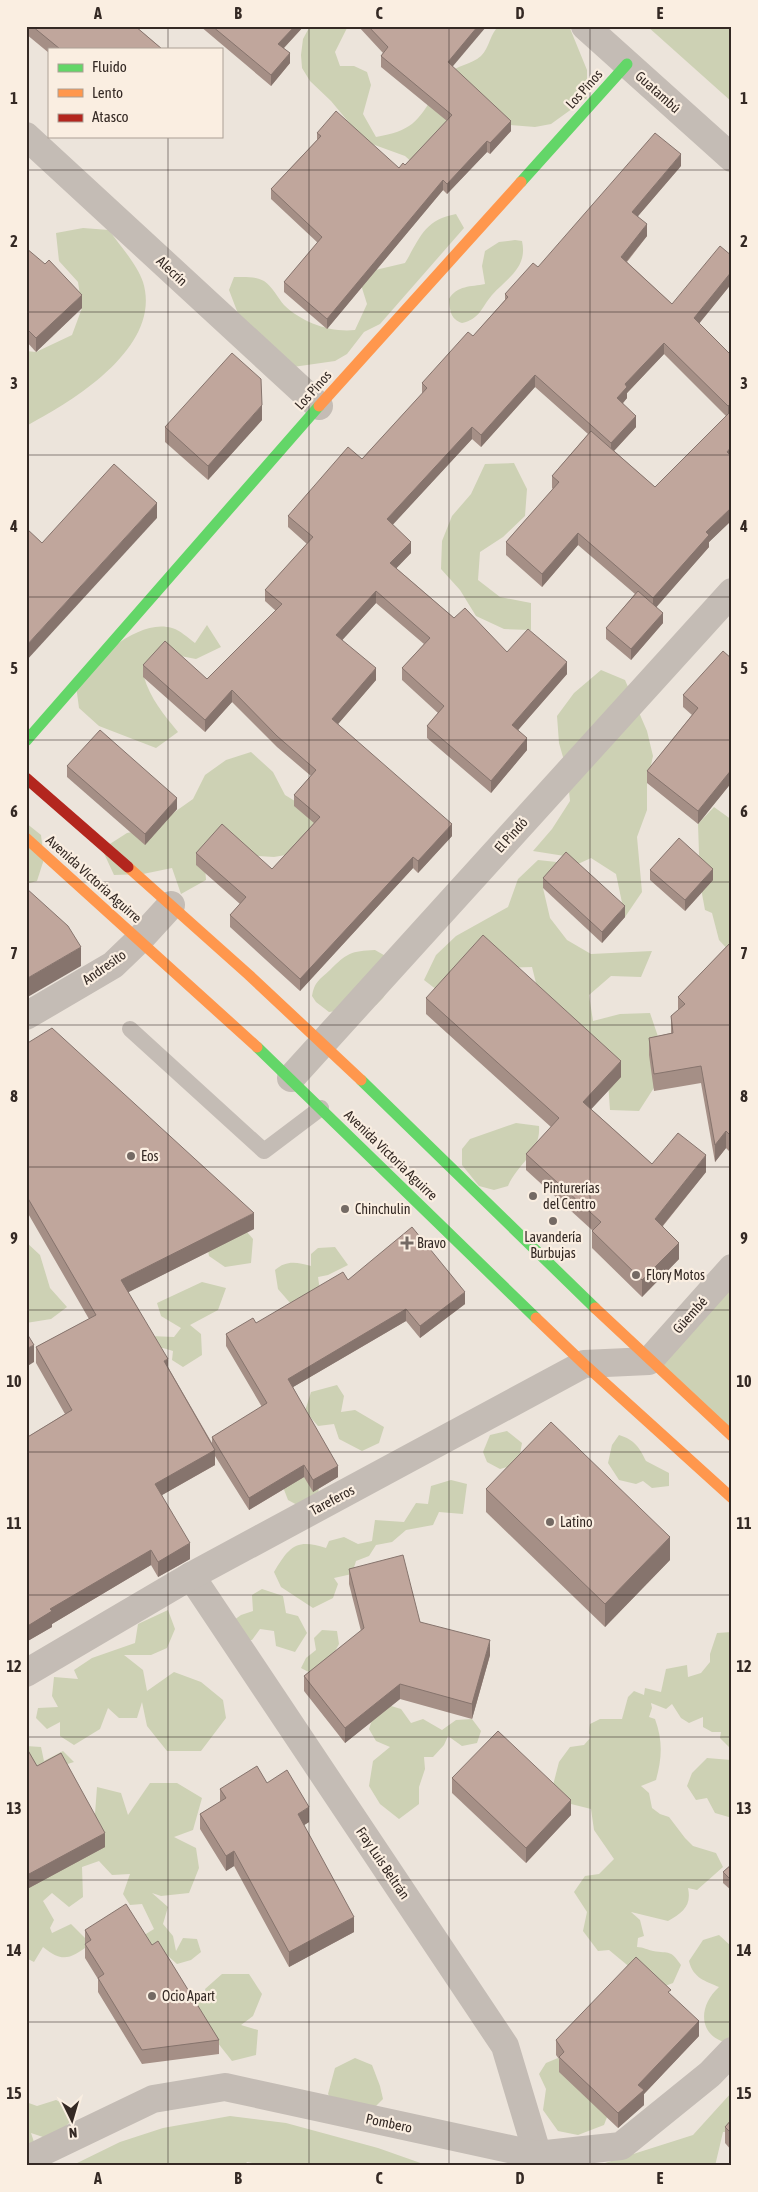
<svg xmlns="http://www.w3.org/2000/svg" width="758" height="2192" font-family="'Asap Condensed',sans-serif">
<style>
.green{fill:#cdd1b4}
.lines{fill:none;stroke-linecap:round;stroke-linejoin:round}
.lane{stroke:#c4bcb5;stroke-width:16}
.street{stroke:#c4bcb5;stroke-width:28}
.fast{stroke:#63d668;stroke-width:11}
.slow{stroke:#ff974d;stroke-width:11}
.jam{stroke:#b3261e;stroke-width:11}
.wall{fill:#a58f86;fill-rule:evenodd}
.shaded-wall{fill:#86746d}
.building{fill:#c0a69c;stroke:#86746d}
.grid{fill:none;stroke:#342924;stroke-width:1;stroke-opacity:0.55}
.poi-dot{fill:#746a64;stroke:#faeee1;stroke-width:2}
.labels{text-anchor:middle;stroke-width:4.5;stroke-linejoin:round;paint-order:stroke}
.street-label{font-size:14px;fill:#342924;stroke:#faeee1}
.poi-label{font-size:14px;fill:#342924;stroke:#faeee1;text-anchor:start}
.neatline{fill:none;stroke:#342924;stroke-width:2}
.grid-label{font-size:16px;text-anchor:middle;font-weight:bold;fill:#342924}
</style>
<rect width="100%" height="100%" fill="#ece4db"/>
<g class="green">
<path d="M310,26H348L335,52L340,66H354L367,72L371,85L363,114L376,137C411,131 418,122 435,93C438,87 442,78 447,74C457,65 471,65 481,56C490,47 490,33 499,26H569L587,70V98L551,124L535,127L510,125L415,165L405,156L372,144L351,125L331,101L310,81L302,68L301,55L303,39Z"/>
<path d="M647,26H732V102Z"/>
<path d="M456,214L464,228L380,324L364,332L347,354L335,361L293,367L240,319L229,290L234,277C243,277 256,276 264,281C272,286 278,298 284,305C301,322 331,333 355,330L367,304L362,288L354,275L405,263C420,238 424,220 456,214Z"/>
<path d="M83,228L109,230C120,246 137,264 143,282C163,347 73,401 26,426V351L36,352L72,335L82,308L78,282L59,261L56,233Z"/>
<path d="M515,240L522,241C528,268 507,278 492,295C481,308 480,319 462,323C450,319 450,310 449,299C457,285 471,287 485,284L482,266L485,251L499,242Z"/>
<path d="M514,463L527,489L525,516L503,537L480,552L478,580L500,597L531,603V630L504,629L476,616L460,590L441,569L442,541L452,516L471,494L485,464Z"/>
<path d="M207,625L221,647L196,659L165,653L144,677C150,698 164,715 178,732L156,748L99,726L79,708L75,678C98,659 139,618 172,628C180,630 188,638 195,643Z"/>
<path d="M601,670L625,680L647,731L653,756L647,783V810L637,837L642,892L625,917L616,874L591,858L565,870L543,888L550,918L567,940L591,954L652,951L641,977L611,976L589,995L593,1021L620,1014L650,1013L668,1066L639,1111L610,1110L608,1082L539,995L532,967L504,968L446,997L424,980L436,955L456,936L508,907L518,879L538,860L566,863L571,857L533,851L552,829L570,801L567,771L559,743L557,716L574,693Z"/>
<path d="M251,752L273,772L285,795L308,809L324,832L297,853L274,857L204,853L206,880L181,894L172,868L143,874L114,875L102,849L127,833L152,828L193,799L205,775L226,760Z"/>
<path d="M714,807L732,820V954L719,940L712,913L705,910L700,883L698,824Z"/>
<path d="M26,823L41,835L44,859L37,881L26,884Z"/>
<path d="M375,950L389,958L392,984L383,998L376,1005L329,1012L316,1002L312,996C314,982 320,979 330,970C347,953 351,951 375,950Z"/>
<path d="M516,1123L539,1126C541,1153 518,1163 508,1186L494,1190L479,1186L462,1165V1149L470,1139Z"/>
<path d="M241,1225L253,1239L251,1263L225,1267L209,1256L206,1241Z"/>
<path d="M26,1242L40,1255L50,1288L67,1307L51,1319L26,1323Z"/>
<path d="M335,1247L348,1265L328,1275L318,1277L321,1298L291,1304L278,1289L275,1270C286,1260 297,1262 311,1266V1254L318,1248Z"/>
<path d="M732,1272V1436L649,1361Z"/>
<path d="M202,1282L226,1288L218,1310L190,1325L201,1334L202,1355L183,1367L172,1360L173,1351L163,1348H151L150,1336L174,1337L181,1328L161,1316L157,1303Z"/>
<path d="M337,1385L344,1396L341,1412L355,1410L384,1427L379,1443L362,1451L339,1439L334,1424L318,1426L305,1411L311,1392Z"/>
<path d="M507,1431L522,1443L518,1464L500,1469L487,1462L483,1452L490,1435Z"/>
<path d="M619,1435C635,1440 639,1447 646,1461L669,1473V1486L652,1488L643,1481L636,1484L619,1480L608,1463L612,1445Z"/>
<path d="M301,1468L319,1485L318,1496L299,1506L288,1500L283,1487Z"/>
<path d="M451,1480L467,1484L463,1514L439,1512L433,1525L406,1530L392,1542L376,1545L369,1556L356,1561L352,1574L334,1578L338,1584L333,1598L313,1608L281,1587L274,1572C289,1547 296,1538 326,1548L329,1541L344,1537L358,1544L372,1541L375,1520L404,1522L416,1503L428,1504L431,1486Z"/>
<path d="M262,1589L283,1596L286,1613L298,1616L307,1633L295,1652L276,1646L274,1631L260,1629L252,1640H244L234,1620L241,1615L253,1611L252,1595Z"/>
<path d="M168,1610L175,1629L167,1648L151,1655H124L143,1670L147,1691L174,1672L201,1682L223,1700L226,1718L201,1751H167L147,1726L142,1702L137,1718H119L108,1708L100,1729L74,1745L60,1736V1722L47,1729L36,1718L38,1708L58,1707L52,1696L54,1677L78,1679L74,1670L92,1658L135,1643L138,1624Z"/>
<path d="M322,1630L337,1631L339,1644L320,1678L301,1668L306,1658L316,1650L314,1638Z"/>
<path d="M732,1632V1750L720,1738L721,1732H712L703,1727V1717L689,1723L681,1718L672,1704L666,1709L651,1703L652,1708L649,1717L655,1719C663,1741 662,1758 656,1780L641,1786L649,1793L652,1808L660,1814L669,1817L685,1838L693,1846L716,1853L723,1867L697,1890L688,1888C692,1906 682,1913 668,1921L631,1912L640,1920L644,1936L638,1938L637,1947C643,1947 648,1950 653,1951C670,1954 670,1949 681,1965L673,1983L665,1986L632,1969L609,1950L598,1951L583,1931L587,1912L574,1892L585,1876L599,1874L614,1859L594,1830L591,1809L563,1802L552,1789L559,1762L570,1747L584,1745L591,1737L589,1733L590,1724L600,1719H622L628,1697L634,1691L644,1695L645,1688L661,1692L666,1669L687,1665L688,1677L701,1673L710,1662V1654L717,1633Z"/>
<path d="M378,1702L401,1709L411,1723L423,1719L442,1730L456,1720L472,1719L481,1731L477,1743L462,1746L448,1736L444,1745L433,1757H424L425,1769L419,1787V1804L399,1819L380,1804L369,1786L373,1761L390,1747L376,1741L369,1729Z"/>
<path d="M26,1746L41,1747L44,1761L63,1751L74,1762L61,1766L84,1809L95,1814L97,1787L121,1793L128,1815L150,1783H177L202,1798L193,1830L174,1837L196,1848L199,1868L189,1893L161,1896L152,1893L168,1907L163,1924L173,1936L176,1951L183,1938L197,1939L201,1952L191,1960L177,1964L168,1956L150,1951L141,1937L154,1929L142,1904L130,1905L123,1894L130,1874L112,1875L99,1861L82,1867L83,1897L69,1907L52,1893L43,1901L54,1920L50,1928L52,1933L71,1924L91,1944C70,1958 64,1964 43,1947L34,1962L26,1958Z"/>
<path d="M707,1758L731,1760L732,1818L715,1813L707,1798L696,1800L687,1786L692,1773Z"/>
<path d="M719,1935L732,1947V2044C699,2039 696,2008 719,1987C705,1981 693,1978 689,1961L703,1940Z"/>
<path d="M222,1974H249L262,1994L253,2016L241,2025L258,2030L256,2055L232,2061L192,2010L191,1999L208,2000L205,1989Z"/>
<path d="M355,2058L372,2065L380,2086L383,2099L370,2112L340,2113L328,2094L335,2068Z"/>
<path d="M558,2058L612,2104L604,2125L578,2135L558,2131L543,2110L546,2089L539,2074L546,2063Z"/>
<path d="M732,2092V2132H723L715,2166H604L605,2163L693,2135Z"/>
<path d="M56,2100L64,2104L73,2119L60,2132L46,2138L31,2133L34,2142L26,2150V2102L37,2106Z"/>
<path d="M230,2116L286,2123L378,2148L429,2166H269L247,2162L244,2166H71L120,2142L163,2128Z"/>
</g>
<g class="lines">
<path class="lane" d="M130,1029L264,1151L321,1108"/>
<g class="street">
<path d="M585,26L732,158"/>
<path d="M26,136L319,406"/>
<path d="M26,1016L113,965L139,940L171,905"/>
<path d="M291,1078L732,592"/>
<path d="M191,1576L505,2046L541,2166"/>
<path d="M26,1673L191,1576L584,1364L649,1361L732,1268"/>
<path d="M26,2160L153,2099L225,2087L537,2155L621,2146L710,2074L732,2051"/>
</g>
<g class="fast">
<path d="M521,182L627,64"/>
<path d="M26,741L319,406"/>
<path d="M257,1047L536,1318"/>
<path d="M361,1080L595,1308"/>
</g>
<g class="slow">
<path d="M319,406L521,182"/>
<path d="M26,838L257,1047"/>
<path d="M128,867L249,975L361,1080"/>
<path d="M595,1308L732,1436"/>
<path d="M536,1318L584,1364L732,1498"/>
</g>
<path class="jam" d="M26,778L128,867"/>
</g>
<g class="wall">
<path d="M26,26H135L162,49H49V53L26,34Z"/>
<path d="M200,26H304L284,48L290,63L271,86Z"/>
<path d="M358,26H486L452,66L511,131L490,154L487,152L447,194L443,190L327,329L284,292V282L318,243L271,199V189L317,140V133L399,168L405,165L447,121L381,67V56L383,53Z"/>
<path d="M681,166L638,216L647,236L627,262L672,304L732,256V283L699,323L732,356V520L709,542V547L656,607L663,623L631,660L606,639V628L635,594L578,545L542,587L506,555V542L553,489L552,488V476L588,434L535,387L481,447L472,439L392,525L411,553L396,568L454,618L507,652L567,674L518,730L527,750L491,793L427,738V726L438,713L402,680V668L424,644L376,603L342,640L376,680L338,724L452,836L418,873L413,868L300,991L230,927V915L240,904L196,865V853L272,869L314,823L294,806V795L311,776L277,747L232,702L205,732L143,677V665L207,679L276,611L265,601V590L307,544L288,527V516L362,459L422,394V383L473,336L505,300V294L538,267ZM664,354L726,416L655,487L614,451L636,427L623,403L627,398V393Z"/>
<path d="M26,248L82,308L36,352L26,341Z"/>
<path d="M262,420L208,480L165,442V427Z"/>
<path d="M732,659V782L698,824L647,783V771L692,715L683,707V695Z"/>
<path d="M67,766L177,809L145,845L67,777Z"/>
<path d="M650,870L713,880L685,911L650,880Z"/>
<path d="M543,878L625,917L602,943L543,888Z"/>
<path d="M732,941V1154L726,1148L715,1162L701,1083L654,1091L649,1055V1038L671,1033V1016L678,1010V997Z"/>
<path d="M426,998L621,1077L591,1109L652,1164L706,1172L663,1226L679,1259L642,1297L592,1248V1230L526,1170V1154L551,1127L426,1014Z"/>
<path d="M26,1044L254,1229L128,1292L168,1367L212,1443V1437L262,1407L226,1346V1334L256,1323L348,1280L465,1304L420,1338L406,1321L293,1387L338,1477L313,1492L304,1477L249,1510L215,1456V1465L162,1495L190,1559L158,1577L151,1565L52,1624V1627L26,1642V1438L65,1414L36,1363V1347L89,1319L26,1210Z"/>
<path d="M486,1489L670,1560L605,1627L486,1512Z"/>
<path d="M349,1569L420,1622L490,1655L472,1719L400,1699L345,1743L304,1691V1676L361,1631L349,1584Z"/>
<path d="M26,1747L37,1766L105,1847L29,1888L26,1883Z"/>
<path d="M452,1778L571,1815L526,1863L452,1793Z"/>
<path d="M267,1783L309,1822L304,1825L354,1932L289,1967L234,1866L226,1871L200,1829V1814L220,1802V1789Z"/>
<path d="M732,1864V1891L723,1883V1872Z"/>
<path d="M85,1930L152,1945L219,2040V2054L142,2064L98,1992V1979L85,1958Z"/>
<path d="M671,1995L699,2036L644,2094V2105L618,2128L559,2072V2059L556,2055V2040Z"/>
<path d="M732,2119V2151L725,2143V2127Z"/>
</g>
<g class="shaded-wall">
<path d="M295,26H304L278,54V44Z"/>
<path d="M478,26H486V27L448,72V62Z"/>
<path d="M290,53V63L271,86V75Z"/>
<path d="M222,97V110L221,111V98Z"/>
<path d="M511,121V131L490,154V143Z"/>
<path d="M487,141V152L447,194V184Z"/>
<path d="M681,154V166L632,223V212Z"/>
<path d="M443,180V190L327,329V319Z"/>
<path d="M647,224V236L621,268V257Z"/>
<path d="M732,271V283L694,330V318Z"/>
<path d="M82,295V308L36,352V338Z"/>
<path d="M664,343V354L627,393V398L617,410V398L625,384Z"/>
<path d="M535,375V387L481,447V435Z"/>
<path d="M732,402V414L728,418V406Z"/>
<path d="M262,405V420L208,480V466Z"/>
<path d="M636,416V427L611,454V443Z"/>
<path d="M472,427V439L387,531V519Z"/>
<path d="M732,446V459L727,452Z"/>
<path d="M157,503V518L26,661V646Z"/>
<path d="M732,507V520L709,542V547L653,611V598L706,532Z"/>
<path d="M578,533V545L542,587V574Z"/>
<path d="M411,542V553L390,575V563Z"/>
<path d="M376,591V603L336,647V635Z"/>
<path d="M663,613V623L631,660V649Z"/>
<path d="M567,662V674L512,737V725Z"/>
<path d="M376,668V680L332,731V719Z"/>
<path d="M232,690V702L205,732V720Z"/>
<path d="M527,738V750L491,793V781Z"/>
<path d="M732,769V782L698,824V811Z"/>
<path d="M177,798V809L145,845V834Z"/>
<path d="M452,824V836L418,873V861Z"/>
<path d="M413,857V868L300,991V979Z"/>
<path d="M713,869V880L685,911V900Z"/>
<path d="M625,906V917L602,943V932Z"/>
<path d="M81,947V966L26,998V979Z"/>
<path d="M621,1061V1077L583,1118V1102Z"/>
<path d="M726,1131V1148L715,1162V1145Z"/>
<path d="M706,1155V1172L655,1235V1219Z"/>
<path d="M254,1213V1229L121,1296V1280Z"/>
<path d="M679,1243V1259L642,1297V1280Z"/>
<path d="M465,1292V1304L420,1338V1326Z"/>
<path d="M406,1309V1321L288,1390V1379Z"/>
<path d="M34,1345V1362L26,1367V1349Z"/>
<path d="M168,1359V1374L164,1361Z"/>
<path d="M215,1450V1465L155,1499V1484Z"/>
<path d="M304,1465V1477L249,1510V1498Z"/>
<path d="M338,1466V1477L313,1492V1480Z"/>
<path d="M670,1537V1560L605,1627V1604Z"/>
<path d="M190,1543V1559L158,1577V1562Z"/>
<path d="M151,1550V1565L52,1624V1627L26,1642V1627L50,1609Z"/>
<path d="M490,1640V1655L472,1719V1704Z"/>
<path d="M400,1684V1699L345,1743V1728Z"/>
<path d="M571,1800V1815L526,1863V1848Z"/>
<path d="M309,1807V1822L298,1829V1814Z"/>
<path d="M105,1833V1847L29,1888V1874Z"/>
<path d="M234,1851V1866L226,1871V1856Z"/>
<path d="M354,1917V1932L289,1967V1952Z"/>
<path d="M699,2021V2036L644,2094V2105L618,2128V2113L638,2085Z"/>
</g>
<g class="building">
<path d="M32,26H135L162,49H60Z"/>
<path d="M212,26H295L278,44L290,53L271,75Z"/>
<path d="M368,26H478L448,62L511,121L490,143L487,141L447,184L443,180L327,319L284,282L322,237L271,189L321,136L317,133L336,111L399,168L403,163L405,165L452,115L381,56L388,47Z"/>
<path d="M655,133L681,154L632,212L647,224L621,257L672,304L720,246L732,256V271L694,318L732,356V402L728,406L664,343L625,384L627,387L617,398L636,416L611,443L535,375L481,435L472,427L387,519L411,542L390,563L454,618L465,608L507,652L528,629L567,662L512,725L527,738L491,781L427,726L444,706L402,668L430,638L376,591L336,635L376,668L332,719L452,824L418,861L413,857L300,979L230,915L246,897L196,853L222,824L272,869L320,817L294,795L316,770L277,736L232,690L205,720L143,665L165,641L207,679L282,604L265,590L313,537L288,516L348,447L362,459L427,388L422,383L468,332L473,336L508,297L505,294L533,263L538,267Z"/>
<path d="M26,248L45,264L49,260L82,295L36,338L26,328Z"/>
<path d="M232,353L261,379L262,405L208,466L165,427Z"/>
<path d="M732,410V446L727,452L732,457V507L706,532L709,535L653,598L578,533L542,574L506,542L559,482L552,476L591,431L655,487Z"/>
<path d="M114,464L157,503L26,646V528L42,543Z"/>
<path d="M638,591L663,613L631,649L606,628Z"/>
<path d="M723,651L732,659V769L698,811L647,771L698,708L683,695Z"/>
<path d="M100,730L177,798L145,834L67,766Z"/>
<path d="M679,838L713,869L685,900L650,870Z"/>
<path d="M566,852L625,906L602,932L543,878Z"/>
<path d="M26,888L68,926L81,947L26,979Z"/>
<path d="M483,935L621,1061L583,1102L652,1164L678,1133L706,1155L655,1219L679,1243L642,1280L592,1231L601,1222L526,1154L559,1118L426,998Z"/>
<path d="M732,941V1137L726,1131L715,1145L701,1066L654,1074L649,1038L673,1033L671,1016L685,1004L678,997Z"/>
<path d="M52,1028L254,1213L121,1280L168,1359L164,1361L215,1450L155,1484L190,1543L158,1562L151,1550L50,1609L52,1611L26,1627V1438L72,1410L36,1347L96,1315L26,1195V1044Z"/>
<path d="M412,1227L465,1292L420,1326L406,1309L288,1379L338,1466L313,1480L304,1465L249,1498L212,1437L267,1403L226,1334L253,1318L256,1323L343,1272L348,1280Z"/>
<path d="M26,1332L34,1345L26,1349Z"/>
<path d="M551,1422L670,1537L605,1604L486,1489Z"/>
<path d="M403,1555L420,1622L490,1640L472,1704L400,1684L345,1728L304,1676L364,1628L349,1569Z"/>
<path d="M498,1731L571,1800L526,1848L452,1778Z"/>
<path d="M26,1747L37,1766L61,1753L105,1833L29,1874L26,1869Z"/>
<path d="M257,1766L267,1783L287,1770L309,1807L298,1814L354,1917L289,1952L234,1851L226,1856L200,1814L226,1798L220,1789Z"/>
<path d="M732,1864V1881L723,1872Z"/>
<path d="M126,1904L152,1945L158,1941L219,2040L142,2050L98,1978L104,1974L85,1944L91,1940L85,1930Z"/>
<path d="M636,1957L671,1990L668,1992L699,2021L638,2085L644,2090L618,2113L559,2057L564,2052L556,2040Z"/>
<path d="M732,2119V2134L725,2127Z"/>
</g>
<path class="grid" d="M168,26V49M309,26V2166M449,26V2166M590,26V2166M168,136V2166M26,170H732M26,312H732M26,455H732M26,597H732M26,740H732M26,882H732M26,1025H732M26,1167H732M26,1310H732M26,1452H732M26,1595H732M26,1737H732M26,1880H732M26,2022H732"/>
<g class="poi-dot">
<circle cx="131" cy="1156" r="5"/>
<circle cx="533" cy="1196" r="5"/>
<circle cx="345" cy="1209" r="5"/>
<circle cx="553" cy="1221" r="5"/>
<path d="M404.5 1235.5h5v5h5v5h-5v5h-5v-5h-5v-5h5z"/>
<circle cx="636" cy="1275" r="5"/>
<circle cx="550" cy="1522" r="5"/>
<circle cx="152" cy="1996" r="5"/>
</g>
<g class="labels">
<g class="street-label">
<text transform="translate(584 89) rotate(-48)" y="5">Los Pinos</text>
<text transform="translate(658 92) rotate(42)" y="5">Guatambú</text>
<text transform="translate(172 271) rotate(43)" y="5">Alecrín</text>
<text transform="translate(313 390) rotate(-48)" y="5">Los Pinos</text>
<text transform="translate(511 835) rotate(-48)" y="5">El Pindó</text>
<text transform="translate(94 879) rotate(42)" y="5">Avenida Victoria Aguirre</text>
<text transform="translate(104 967) rotate(-35)" y="5">Andresito</text>
<text transform="translate(391 1155) rotate(44)" y="5">Avenida Victoria Aguirre</text>
<text transform="translate(690 1315) rotate(-48)" y="5">Güembé</text>
<text transform="translate(332 1500) rotate(-28)" y="5">Tareferos</text>
<text transform="translate(383 1863) rotate(56)" y="5">Fray Luis Beltrán</text>
<text transform="translate(389 2123) rotate(12)" y="5">Pombero</text>
</g>
<g class="poi-label">
<text x="141" y="1161">Eos</text>
<text x="543" y="1193">Pinturerías<tspan x="543" dy="16">del Centro</tspan></text>
<text x="355" y="1214">Chinchulin</text>
<text x="553" y="1242" text-anchor="middle">Lavandería<tspan x="553" dy="16">Burbujas</tspan></text>
<text x="417" y="1248">Bravo</text>
<text x="646" y="1280">Flory Motos</text>
<text x="560" y="1527">Latino</text>
<text x="162" y="2001">Ocio Apart</text>
</g>
</g>
<rect width="758" height="2192" fill="none" stroke="#faeee1" stroke-width="55"/>
<rect x="48" y="48" width="175" height="90" fill="#faeee1" stroke="#ab9f95"/>
<rect x="58" y="64" width="25" height="8" fill="#63d668" stroke="#ab9f95"/>
<text x="92" y="72" font-size="15" fill="#342924">Fluido</text>
<rect x="58" y="89" width="25" height="8" fill="#ff974d" stroke="#ab9f95"/>
<text x="92" y="98" font-size="15" fill="#342924">Lento</text>
<rect x="58" y="114" width="25" height="8" fill="#b3261e" stroke="#ab9f95"/>
<text x="92" y="122" font-size="15" fill="#342924">Atasco</text>
<g transform="translate(72 2120) rotate(175)" stroke="#faeee1" stroke-width="4" paint-order="stroke">
<path d="M0-4L9 19L0 12L-9 19Z" fill="#342924"/>
<text y="-8" font-size="14" font-weight="bold" text-anchor="middle" fill="#342924">N</text>
</g>
<rect x="28" y="28" width="702" height="2136" class="neatline"/>
<g class="grid-label">
<text x="98" y="19">A</text>
<text x="238" y="19">B</text>
<text x="379" y="19">C</text>
<text x="520" y="19">D</text>
<text x="660" y="19">E</text>
<text x="14" y="104">1</text>
<text x="744" y="104">1</text>
<text x="14" y="247">2</text>
<text x="744" y="247">2</text>
<text x="14" y="389">3</text>
<text x="744" y="389">3</text>
<text x="14" y="532">4</text>
<text x="744" y="532">4</text>
<text x="14" y="674">5</text>
<text x="744" y="674">5</text>
<text x="14" y="817">6</text>
<text x="744" y="817">6</text>
<text x="14" y="959">7</text>
<text x="744" y="959">7</text>
<text x="14" y="1102">8</text>
<text x="744" y="1102">8</text>
<text x="14" y="1244">9</text>
<text x="744" y="1244">9</text>
<text x="14" y="1387">10</text>
<text x="744" y="1387">10</text>
<text x="14" y="1529">11</text>
<text x="744" y="1529">11</text>
<text x="14" y="1672">12</text>
<text x="744" y="1672">12</text>
<text x="14" y="1814">13</text>
<text x="744" y="1814">13</text>
<text x="14" y="1956">14</text>
<text x="744" y="1956">14</text>
<text x="14" y="2099">15</text>
<text x="744" y="2099">15</text>
<text x="98" y="2184">A</text>
<text x="238" y="2184">B</text>
<text x="379" y="2184">C</text>
<text x="520" y="2184">D</text>
<text x="660" y="2184">E</text>
</g>
</svg>
